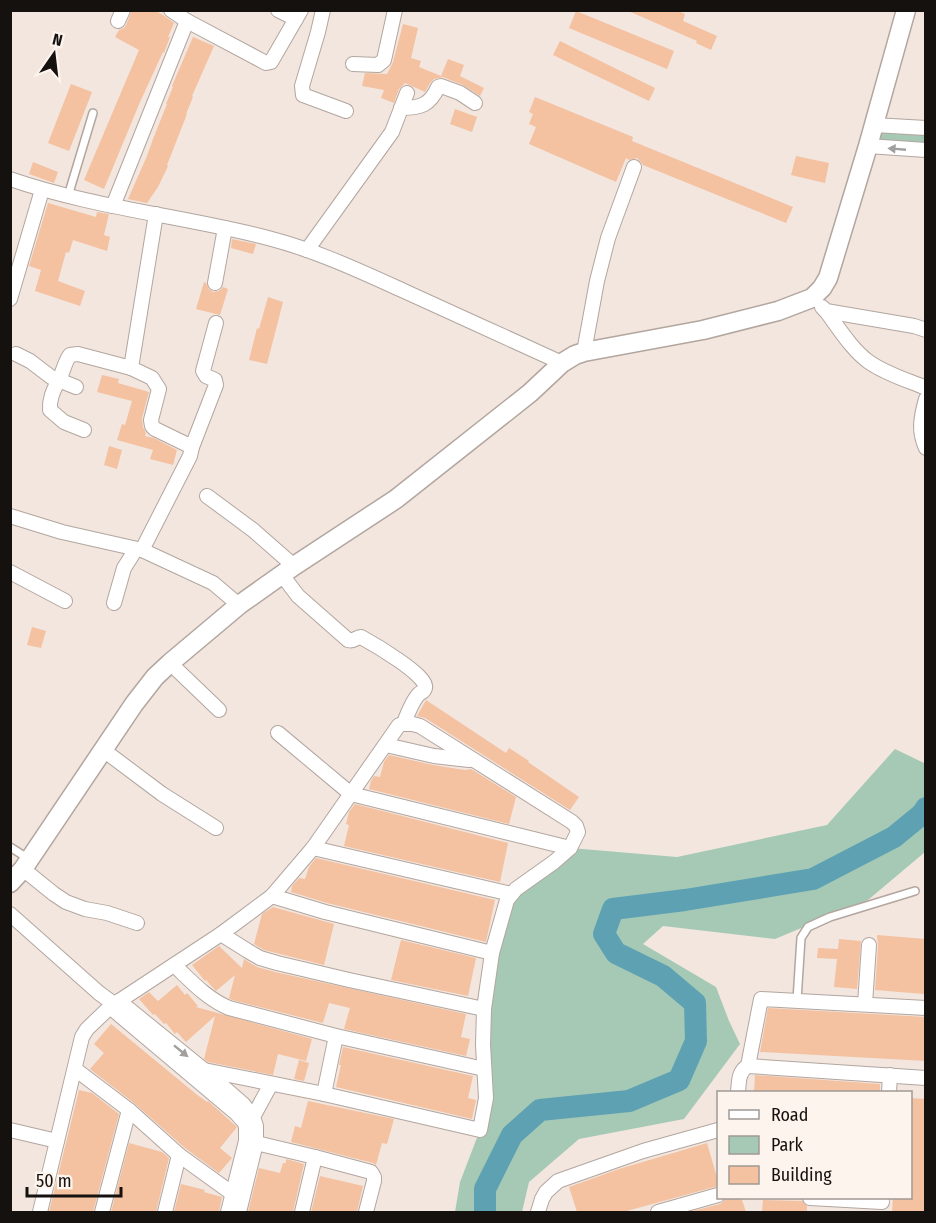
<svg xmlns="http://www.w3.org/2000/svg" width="936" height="1223" font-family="'Fira Sans Condensed',sans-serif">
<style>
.green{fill:#a5c9b4}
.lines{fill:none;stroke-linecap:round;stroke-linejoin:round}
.river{stroke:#5ea1b3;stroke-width:22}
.building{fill:#f4c1a1}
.lane-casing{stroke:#b2a69f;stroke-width:10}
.street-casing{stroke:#b2a69f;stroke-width:16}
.secondary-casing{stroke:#b2a69f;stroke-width:21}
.lane{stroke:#fff;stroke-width:7}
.street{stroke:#fff;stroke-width:14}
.secondary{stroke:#fff;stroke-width:18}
.oneway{fill:#a1a09f}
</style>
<rect width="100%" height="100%" fill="#f2e6df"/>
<g class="green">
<path d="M874,125L925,128V150L868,146Z"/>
<path d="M895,749L924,763L925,760V852L868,900L775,939L663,926L643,944L716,987L729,1021L740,1044L684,1119L579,1139L529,1182L522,1212H455L460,1182L480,1130L483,1045L507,899L570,848L677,857L827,825Z"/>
</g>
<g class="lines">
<path class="river" d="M485,1212V1189L512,1135L540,1110L629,1101L679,1080L696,1041L695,1003L663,976L616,953L604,934L613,909L685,900L813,879L894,837L922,814L926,808"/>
</g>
<g class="building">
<path d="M132,10H154L163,15L174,23L168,37H170L164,53L163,52L140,102L104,189L84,180L139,50L115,37L119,30L124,28L126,25Z"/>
<path d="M626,10H676L685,14L683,21L717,36L711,50L696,43L697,41Z"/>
<path d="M576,11L674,51L667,69L569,28Z"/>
<path d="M403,24L418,28L411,58L421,61L419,67L441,76L448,59L464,65L460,76L484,88L480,96L463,85L443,77L434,79L430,83L425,92L405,83L399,89L394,103L381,98L384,90L362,86L365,73L387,74L393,62Z"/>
<path d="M193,37L214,46L192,96L193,97L186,114H187L167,165L168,166L158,187L147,203L128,199L147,156L153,139L167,104H166L173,87L172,86Z"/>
<path d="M560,41L655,88L649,101L553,55Z"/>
<path d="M71,84L92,92L69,151L48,143Z"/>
<path d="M535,97L633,137L632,141L793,207L786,223L643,165L640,161L637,158L629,160L626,158L616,182L529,144L536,127L529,124L533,114L529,112Z"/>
<path d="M455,109L477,117L472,132L450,124Z"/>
<path d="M796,156L829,163L825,183L791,175Z"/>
<path d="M33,162L58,172L54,183L29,174Z"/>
<path d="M48,203L96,217L97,212L109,214L104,235L110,237L107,251L73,240L69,253L66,252L58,281L85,291L80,306L35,291L41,270L29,266Z"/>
<path d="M232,239L256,244L253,254L231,248Z"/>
<path d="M204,282L206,283L209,289L213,292L219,291L223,287L228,289L220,315L196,309Z"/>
<path d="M268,297L283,302L267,364L249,360L257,328L259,329Z"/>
<path d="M102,375L119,379L118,383L149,392L142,418L143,427L146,433L145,436L154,438L177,450L173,465L150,459L153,450L117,440L122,424L125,425L132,401L97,392Z"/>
<path d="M109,446L122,450L117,469L104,465Z"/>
<path d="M32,627L46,631L41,648L27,645Z"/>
<path d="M426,700L506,753L509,748L529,761L528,762L579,797L570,810L425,718L417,716Z"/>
<path d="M389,755L433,765L465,770L471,769L516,797L509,824L369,789L371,781L374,776L380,777L384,762Z"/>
<path d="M355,804L508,843L500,882L344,846L349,825L346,824L349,812Z"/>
<path d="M316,858L495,900L486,942L327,903L291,892L292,886L299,878L305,879L309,867Z"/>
<path d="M273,907L334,924L324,965L264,950L254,944L262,914Z"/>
<path d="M877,935L926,939V973L924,994L875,990L878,946Z"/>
<path d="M839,939L861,941L857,989L834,987L837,959L817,958L818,948L838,949Z"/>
<path d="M401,940L476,958L468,996L391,980Z"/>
<path d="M219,946L242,968L244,959L257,967L275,972L466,1014L461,1037L470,1039L466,1056L344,1029L350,1008L329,1003L323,1023L232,1000L229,998L235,975L216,991L206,980L205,981L192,965Z"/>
<path d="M177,985L185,995L187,993L198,1006L196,1007L312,1039L306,1061L278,1054L273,1075L208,1062L204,1059L215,1016L186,1042L177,1032L175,1034L166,1023L164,1024L155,1014L153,1015L139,999L149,992L158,1001Z"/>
<path d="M768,1008L926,1017V1061L760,1052Z"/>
<path d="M111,1024L196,1094L207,1102L208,1101L237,1127L220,1148L232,1158L219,1173L185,1148L134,1103L90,1069L104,1053L94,1044Z"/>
<path d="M343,1047L473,1076L468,1098L476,1100L472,1119L336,1087L341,1065H339Z"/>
<path d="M299,1060L309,1063L304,1081L294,1079Z"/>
<path d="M755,1075L880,1084V1092H754Z"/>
<path d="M79,1090L92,1093L119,1114L93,1212H49Z"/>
<path d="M910,1098L926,1099V1212H892L893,1197H910Z"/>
<path d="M308,1101L394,1119L387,1144L382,1143L376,1165L373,1163L291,1142L295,1126L301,1128Z"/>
<path d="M129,1143L162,1152L169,1158L156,1212H111Z"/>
<path d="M707,1143L718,1181V1186L623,1212H577L569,1187L619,1169Z"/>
<path d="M286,1159L304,1164L293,1212H248L259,1168L280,1173L283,1163H286Z"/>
<path d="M320,1176L363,1186L357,1212H311Z"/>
<path d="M181,1184L205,1190L204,1192L222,1197L219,1212H174Z"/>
<path d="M729,1197H741L746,1212H689L720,1204Z"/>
<path d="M763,1200L802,1201L807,1206V1212H762Z"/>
</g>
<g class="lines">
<g class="lane-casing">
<g id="lane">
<path d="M68,196L93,113"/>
<path d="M10,847L29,859"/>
<path d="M797,1000L801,938L808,927L830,917L915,891"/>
</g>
</g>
<g class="street-casing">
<g id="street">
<path d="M171,10L187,21L266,63L271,62L301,10"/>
<path d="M278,10L296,19"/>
<path d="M323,10L318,32L302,86L303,95L346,111"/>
<path d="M118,21L123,10"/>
<path d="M353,64L378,65L384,60L395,10"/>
<path d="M401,108C421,108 430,105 438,87L441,86L460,93L475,103"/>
<path d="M874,125L926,128"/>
<path d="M868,146L926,150"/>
<path d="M10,179C94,208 183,216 268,238C315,250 360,271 404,291C457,315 509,339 562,363"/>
<path d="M113,206L187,21"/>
<path d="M307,250L392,132L407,93"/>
<path d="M215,283L225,228"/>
<path d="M10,299L42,190"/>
<path d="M822,307L826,311L914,326L926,330"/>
<path d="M826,311C838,327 852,350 869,362C886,374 907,380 926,388"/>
<path d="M584,352L597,281L608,238L634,167"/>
<path d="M16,354L30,361L51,377L76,387"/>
<path d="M926,399C921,417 918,431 926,448"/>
<path d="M84,430L64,422L50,410C49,397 55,388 60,377C64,370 65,361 70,355L78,354L131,368"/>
<path d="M192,447L216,385L215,380L206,376L203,371L216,323"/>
<path d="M207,496L253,530L294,566"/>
<path d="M10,516L62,532L142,550L213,583L239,605"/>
<path d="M142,550L190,456L192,447L155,429L152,426L151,420L159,389L152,378L131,368L156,214"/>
<path d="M10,572L65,601"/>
<path d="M282,575L298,596L348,640C354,642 356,637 361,637C372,643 429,676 425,688C424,692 421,692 419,694C413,700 407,715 404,723"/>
<path d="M114,603L124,568L136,549"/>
<path d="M170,663L219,710"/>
<path d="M278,733L351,794L570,848"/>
<path d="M386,745L434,756L469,760"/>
<path d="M102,749L162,794L216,828"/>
<path d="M313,848L511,894"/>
<path d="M23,869L54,894L66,902L85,909L107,913L137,923"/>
<path d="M272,896L325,912L492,953"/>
<path d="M10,914L99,993L114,1004"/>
<path d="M221,934L248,951L260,958L277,963L349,980L484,1009"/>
<path d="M174,965C191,981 207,999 229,1008L336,1036L484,1069"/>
<path d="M119,1001L204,1070L243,1104L253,1117L256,1126V1143L239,1212"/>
<path d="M865,1004L869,945"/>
<path d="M110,1007L237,1114L245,1123L246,1128V1141L228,1212"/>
<path d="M748,1066L926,1078"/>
<path d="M75,1069L129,1110L102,1212"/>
<path d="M738,1092C739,1083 738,1071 748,1066L761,999L926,1008"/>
<path d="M889,1092L890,1075"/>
<path d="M324,1094L336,1036"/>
<path d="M129,1110L179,1155L165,1212"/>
<path d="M253,1117L271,1084"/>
<path d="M10,1130L57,1141"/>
<path d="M248,1141L315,1157L371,1172L374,1177V1181L366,1212"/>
<path d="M179,1155L233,1194"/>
<path d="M810,1198L882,1202"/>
<path d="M40,1212L82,1037L87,1029L110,1007L221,934L272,896L313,848L399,725L409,723L420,726L572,822L576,826L578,832L570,848L554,862L516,889L507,900L492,953L484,1009L483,1045L486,1098L480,1130L324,1094L204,1070"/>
<path d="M302,1212L315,1157"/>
<path d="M538,1212L542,1199L546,1192L558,1181L643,1151L718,1130"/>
<path d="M658,1212L718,1195"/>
</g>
</g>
<g class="secondary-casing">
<path id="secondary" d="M10,883L23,869L134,704L155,677L170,663L239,605L294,566L396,499L530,393L562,363L575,355L584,352L703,330L778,311L812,298L822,288L828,278L868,146L906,10"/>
</g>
<use href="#lane" class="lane"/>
<use href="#street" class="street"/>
<use href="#secondary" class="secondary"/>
</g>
<defs><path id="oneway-solid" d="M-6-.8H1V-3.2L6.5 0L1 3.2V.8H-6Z" transform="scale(1.5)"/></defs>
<g class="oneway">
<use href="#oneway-solid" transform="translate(897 149) rotate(-175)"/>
<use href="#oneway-solid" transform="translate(181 1051) rotate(39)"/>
</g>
<rect width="936" height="1223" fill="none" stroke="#15110f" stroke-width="24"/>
<rect x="717" y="1091" width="195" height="108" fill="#fef4ee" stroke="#a19995" stroke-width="1.5"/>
<rect x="729" y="1110" width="30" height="9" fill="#ffffff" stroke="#a19995" stroke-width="1.5"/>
<text x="771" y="1121" font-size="18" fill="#15110f">Road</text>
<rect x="729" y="1136" width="30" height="18" fill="#a5c9b4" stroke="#a19995" stroke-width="1.5"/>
<text x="771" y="1151" font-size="18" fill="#15110f">Park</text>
<rect x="729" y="1166" width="30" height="18" fill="#f4c1a1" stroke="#a19995" stroke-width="1.5"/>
<text x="771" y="1181" font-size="18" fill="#15110f">Building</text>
<g transform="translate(54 54) rotate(14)" stroke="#fef4ee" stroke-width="4.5" paint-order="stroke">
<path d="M0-4.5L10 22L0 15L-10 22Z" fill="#15110f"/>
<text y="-9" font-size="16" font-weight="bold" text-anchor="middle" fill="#15110f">N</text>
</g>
<path d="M27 1187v9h94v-9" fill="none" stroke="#15110f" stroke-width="3"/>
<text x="36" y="1187" font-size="18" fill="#15110f" stroke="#fef4ee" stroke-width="4.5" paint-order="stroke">50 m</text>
</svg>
